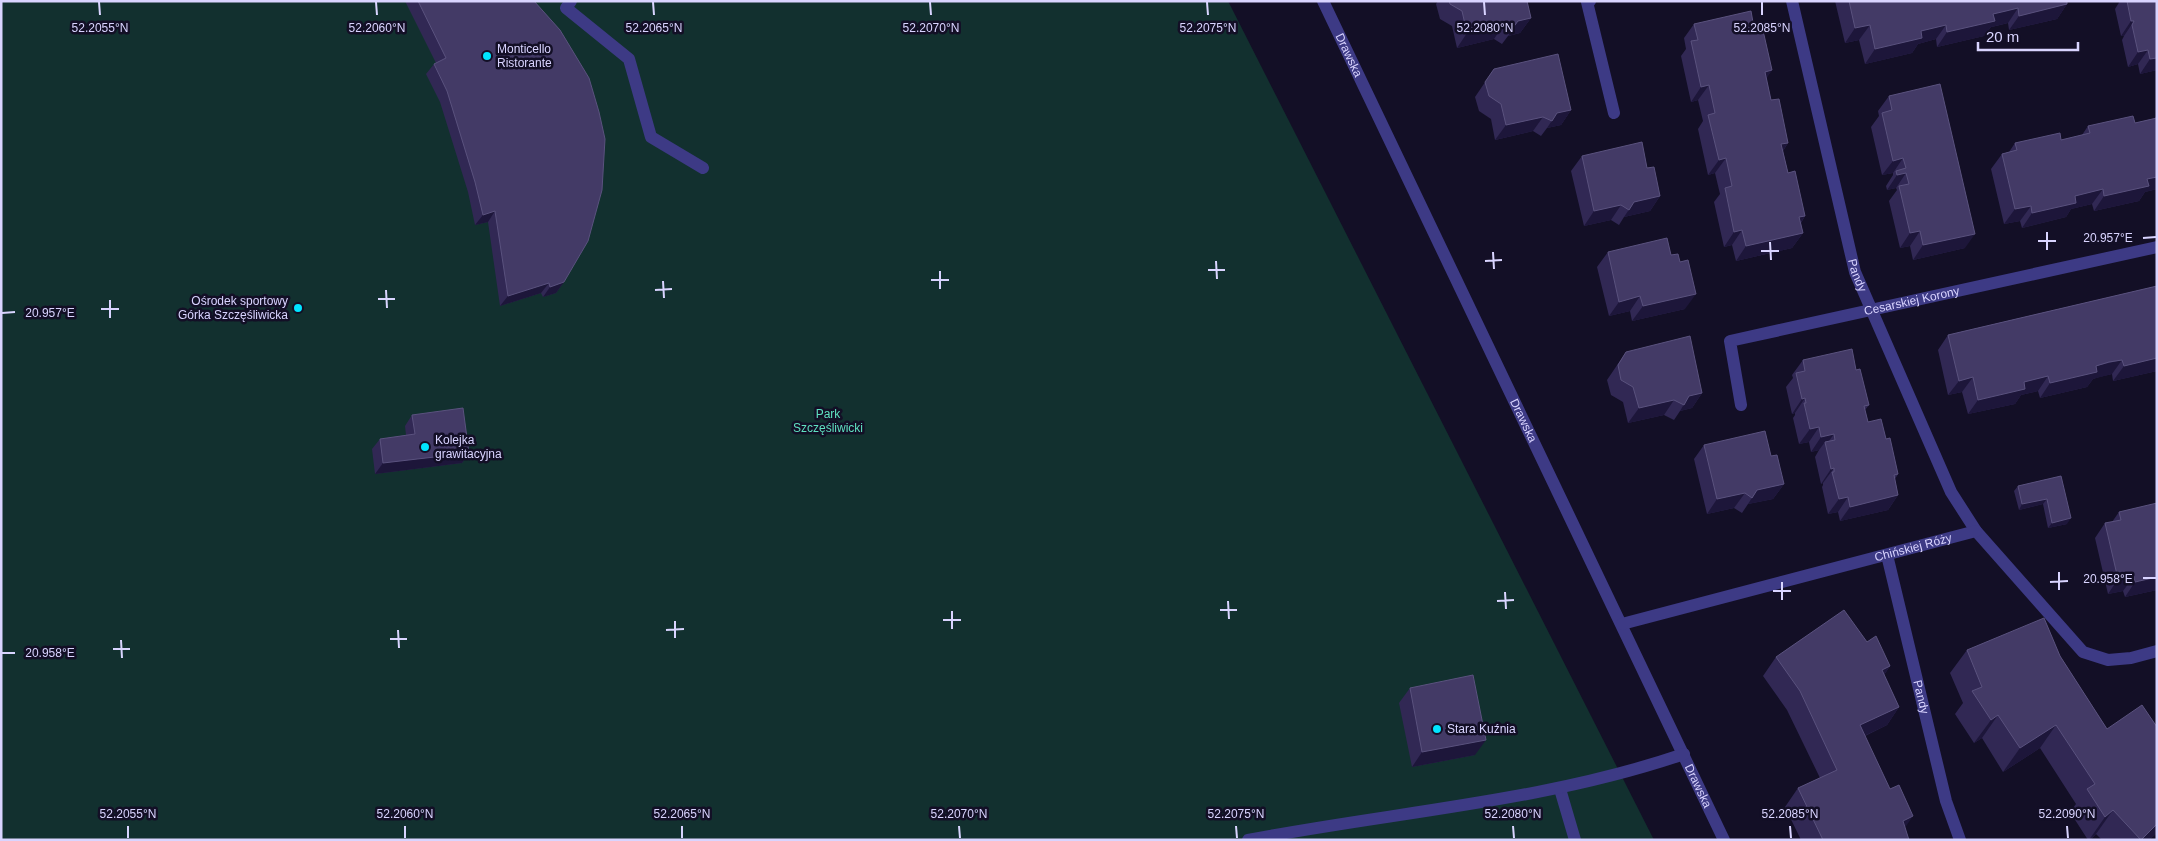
<svg xmlns="http://www.w3.org/2000/svg" width="2158" height="841" font-family="Helvetica,sans-serif">
<style>
.green{fill:#12302f}
.lines{fill:none;stroke-linecap:round;stroke-linejoin:round}
.minor{stroke:#3d3a85;stroke-width:12}
.wall{fill:#312854}
.shaded-wall{fill:#1d163a}
.building{fill:#433a66;stroke:#5a527e}
.ticks{fill:none;stroke:#d9d4ff;stroke-width:2}
.poi-dot{fill:#00e5ff;stroke:#130f26;stroke-width:2}
.labels{text-anchor:middle;stroke-width:5;stroke-linejoin:round;paint-order:stroke}
.poi-label{font-size:12px;fill:#d9d4ff;stroke:#130f26;text-anchor:start}
.street-label{font-size:12px;fill:#d9d4ff;stroke:#130f26}
.park-label{font-size:12px;fill:#5fe0c0;stroke:#130f26}
.ticks-label{font-size:12px;text-anchor:middle;fill:#d9d4ff;stroke:#130f26;stroke-width:5;stroke-linejoin:round;paint-order:stroke}
</style>
<rect width="100%" height="100%" fill="#130f26"/>
<path class="green" d="M1,1H1228L1654,840H1Z"/>
<g class="lines">
<g class="minor">
<path d="M571,1L566,8L629,59L651,137L703,168"/>
<path id="s1" d="M1323,1L1724,840"/>
<path d="M1590,1L1587,2L1614,113"/>
<path id="s2" d="M1792,1L1855,272L1951,492L1976,531L2083,652L2108,660L2131,658L2157,651"/>
<path id="s3" d="M1741,405L1730,341L2157,247"/>
<path id="s4" d="M1887,555L1946,801L1960,840"/>
<path id="s5" d="M1622,624L1976,531"/>
<path d="M1560,789L1575,840"/>
<path d="M1248,840C1393,812 1543,802 1684,754"/>
</g>
</g>
<g class="wall">
<path d="M405,1H534L564,282L556,293L543,297L541,293L500,306L488,222L475,225L468,192L440,102L426,74L434,64L436,63Z"/>
<path d="M1438,1H1527L1531,18L1520,33L1508,36L1502,44L1494,39L1457,48L1452,26L1440,19L1436,4Z"/>
<path d="M1835,1H2067V4L2057,19L2009,30L2008,23L1996,26L1991,27L1984,36L1937,47L1936,39L1918,44L1912,53L1865,64L1859,40L1845,43Z"/>
<path d="M2120,1H2157V70L2140,74L2138,64L2128,67L2122,40L2124,36H2121L2115,9Z"/>
<path d="M1694,24L1754,28L1772,70L1766,78L1771,100L1788,143L1783,151L1788,173L1805,216L1801,223L1803,233L1792,248L1736,261L1732,245L1724,247L1714,202L1720,194L1715,173L1708,175L1698,129L1703,121L1698,100L1691,102L1681,56L1686,49L1684,38Z"/>
<path d="M1494,69L1571,110L1561,125L1547,128L1541,136L1533,131L1495,140L1491,119L1479,111L1475,97Z"/>
<path d="M1889,96L1965,248L1913,260L1910,246L1900,248L1889,201L1897,190L1896,188L1887,190L1886,186L1893,175V173L1882,175L1871,127L1879,116L1878,111Z"/>
<path d="M2157,115V189L2145,192L2139,201L2094,211L2092,204L2071,209L2066,217L2022,228L2020,221L2004,224L1991,169L2002,154L2009,152L2015,143L2061,140L2082,135L2088,126L2135,123L2155,118Z"/>
<path d="M1582,156L1647,168L1660,196L1650,211L1624,217L1619,225L1611,220L1584,226L1571,171Z"/>
<path d="M1608,252L1685,309L1632,321L1630,311L1609,316L1597,267Z"/>
<path d="M2157,286V371L2113,381L2112,374L2099,377L2093,379L2087,387L2040,398L2038,391L2021,395L2015,404L1968,414L1962,392L1948,395L1938,350L1948,335Z"/>
<path d="M1626,352L1702,393L1692,408L1680,411L1674,420L1664,415L1628,423L1623,402L1611,395L1607,380Z"/>
<path d="M1803,360L1856,370L1869,405L1865,410L1868,422L1886,439L1898,474L1895,479L1898,495L1888,510L1840,521L1838,512L1828,514L1822,487L1823,485V483L1821,484L1815,457L1819,450L1811,452L1809,442L1799,444L1793,418L1795,415V413L1792,414L1786,387L1793,378L1792,375Z"/>
<path d="M412,415L469,453L462,463L375,474L372,449L380,439L406,435L405,426Z"/>
<path d="M1704,445L1771,456L1784,484L1773,499L1748,504L1742,513L1734,508L1707,514L1694,459Z"/>
<path d="M2061,476L2067,524L2048,528L2043,504L2019,510L2014,491L2018,486Z"/>
<path d="M2119,512L2157,590L2125,597L2123,591L2108,594L2095,538L2105,523L2112,522Z"/>
<path d="M1867,642L1890,666L1884,675L1899,707L1887,725L1865,736L1905,827L1909,840H1801L1785,807L1798,788L1820,778L1787,710L1763,676L1776,657Z"/>
<path d="M1967,650L2060,656L2107,729L2157,727V833L2149,840H2102L2096,834L2090,840H2088L2070,812L2076,804L2040,748L2003,772L1982,738L1974,743L1955,714L1963,703L1950,673Z"/>
<path d="M1410,688L1475,755L1412,767L1399,703Z"/>
</g>
<g class="shaded-wall">
<path d="M2067,4L2057,19L2009,30L2019,16Z"/>
<path d="M2018,8L2008,23L1991,27L1984,36L1937,47L1947,32L1993,14Z"/>
<path d="M1531,18L1520,33L1508,36L1518,21Z"/>
<path d="M2131,21H2134L2124,36H2121Z"/>
<path d="M1504,24L1494,39L1457,48L1467,33Z"/>
<path d="M1870,25L1859,40L1845,43L1855,28Z"/>
<path d="M1946,25L1936,39L1918,44L1912,53L1865,64L1875,49L1921,31Z"/>
<path d="M2148,50L2138,64L2128,67L2138,52Z"/>
<path d="M2157,58V70L2140,74L2150,59Z"/>
<path d="M1772,70L1762,85L1765,72Z"/>
<path d="M1709,85L1698,100L1691,102L1701,87Z"/>
<path d="M1571,110L1561,125L1547,128L1557,113Z"/>
<path d="M1543,117L1533,131L1495,140L1506,125Z"/>
<path d="M1788,143L1778,158L1781,144Z"/>
<path d="M1726,158L1715,173L1708,175L1719,160Z"/>
<path d="M1903,158L1893,173L1882,175L1893,161Z"/>
<path d="M1906,173L1896,188L1887,190L1897,175Z"/>
<path d="M2157,177V189L2145,192L2139,201L2094,211L2104,196L2147,179Z"/>
<path d="M2103,189L2092,204L2071,209L2066,217L2022,228L2032,213L2075,196Z"/>
<path d="M1660,196L1650,211L1624,217L1634,202Z"/>
<path d="M1621,205L1611,220L1584,226L1594,211Z"/>
<path d="M2031,206L2020,221L2004,224L2015,209Z"/>
<path d="M495,211L488,222L475,225L483,215Z"/>
<path d="M1805,216L1795,231L1799,217Z"/>
<path d="M1742,230L1732,245L1724,247L1734,232Z"/>
<path d="M1920,231L1910,246L1900,248L1910,233Z"/>
<path d="M1803,233L1792,248L1736,261L1746,246Z"/>
<path d="M1975,234L1965,248L1913,260L1923,245Z"/>
<path d="M564,282L556,293L543,297L550,287Z"/>
<path d="M549,283L541,293L500,306L508,296Z"/>
<path d="M1696,294L1685,309L1632,321L1643,306Z"/>
<path d="M1640,296L1630,311L1609,316L1619,302Z"/>
<path d="M2157,358V371L2113,381L2124,366Z"/>
<path d="M2122,360L2112,374L2093,379L2087,387L2040,398L2050,383L2096,366Z"/>
<path d="M2048,376L2038,391L2021,395L2015,404L1968,414L1978,400L2024,382Z"/>
<path d="M1973,377L1962,392L1948,395L1959,381Z"/>
<path d="M1702,393L1692,408L1680,411L1689,396Z"/>
<path d="M1805,398L1795,413L1792,414L1802,399Z"/>
<path d="M1674,400L1664,415L1628,423L1639,408Z"/>
<path d="M1819,427L1809,442L1799,444L1810,429Z"/>
<path d="M1834,434L1826,445L1825,442L1819,450L1811,452L1821,437Z"/>
<path d="M469,453L462,463L375,474L383,463Z"/>
<path d="M1834,468L1823,483L1821,484L1831,469Z"/>
<path d="M1784,484L1773,499L1748,504L1757,490Z"/>
<path d="M1745,493L1734,508L1707,514L1717,499Z"/>
<path d="M1898,495L1888,510L1840,521L1850,507Z"/>
<path d="M1848,497L1838,512L1828,514L1839,499Z"/>
<path d="M2047,499L2043,504L2019,510L2022,504Z"/>
<path d="M2071,518L2067,524L2048,528L2052,523Z"/>
<path d="M2134,576L2123,591L2108,594L2118,579Z"/>
<path d="M2157,577V590L2125,597L2135,582Z"/>
<path d="M1890,666L1877,685L1882,670Z"/>
<path d="M1899,707L1887,725L1847,744L1860,725Z"/>
<path d="M1998,715L1982,738L1974,743L1991,720Z"/>
<path d="M2056,725L2040,748L2003,772L2020,748Z"/>
<path d="M1486,740L1475,755L1412,767L1422,752Z"/>
<path d="M2113,810L2096,834L2089,840L2105,817Z"/>
<path d="M1913,816L1900,835L1903,821Z"/>
<path d="M2157,824V833L2149,840H2141Z"/>
</g>
<g class="building">
<path d="M418,1H534L560,30L589,78L599,112L605,139L602,190L588,241L564,282L550,287L549,283L508,296L495,211L483,215L475,182L447,91L434,64L446,58Z"/>
<path d="M1449,1H1527L1531,18L1518,21L1512,29L1504,24L1467,33L1462,11L1450,4Z"/>
<path d="M1849,1H2067V4L2019,16L2018,8L2006,11L1993,14L1995,21L1947,32L1946,25L1921,31L1922,38L1875,49L1870,25L1855,28Z"/>
<path d="M2127,1H2157V58L2150,59L2148,50L2138,52L2132,25L2134,21H2131Z"/>
<path d="M1751,11L1754,28L1762,26L1772,70L1765,72L1771,100L1779,99L1788,143L1781,144L1788,173L1795,171L1805,216L1799,217L1803,233L1746,246L1742,230L1734,232L1725,188L1732,186L1726,158L1719,160L1708,115L1715,113L1709,85L1701,87L1691,41L1698,40L1694,24Z"/>
<path d="M1558,54L1571,110L1557,113L1552,121L1543,117L1506,125L1501,104L1489,96L1485,82L1494,69Z"/>
<path d="M1940,84L1975,234L1923,245L1920,231L1910,233L1899,186L1909,184L1906,173L1897,175L1896,171L1906,168L1903,158L1893,161L1882,113L1892,110L1889,96Z"/>
<path d="M2133,116L2135,123L2157,118V177L2147,179L2149,186L2104,196L2103,189L2075,196L2076,203L2032,213L2031,206L2015,209L2002,154L2017,150L2015,143L2060,133L2061,140L2090,133L2088,126Z"/>
<path d="M1642,142L1647,168L1654,167L1660,196L1634,202L1629,210L1621,205L1594,211L1582,156Z"/>
<path d="M1667,238L1671,255L1678,254L1680,262L1688,260L1696,294L1643,306L1640,296L1619,302L1608,252Z"/>
<path d="M2157,286V358L2124,366L2122,360L2109,362L2096,366L2097,372L2050,383L2048,376L2024,382L2025,389L1978,400L1973,377L1959,381L1948,335Z"/>
<path d="M1690,336L1702,393L1689,396L1684,405L1674,400L1639,408L1633,387L1621,380L1618,365L1626,352Z"/>
<path d="M1852,349L1856,370L1860,369L1869,405L1864,406L1868,422L1881,419L1886,439L1890,438L1898,474L1894,475L1898,495L1850,507L1848,497L1839,499L1832,472H1834V468L1831,469L1825,442L1835,440L1834,434L1821,437L1819,427L1810,429L1804,403H1806L1805,398L1802,399L1796,373L1805,371L1803,360Z"/>
<path d="M463,408L469,453L383,463L380,439L415,434L412,415Z"/>
<path d="M1765,431L1771,456L1777,455L1784,484L1757,490L1752,498L1745,493L1717,499L1704,445Z"/>
<path d="M2061,476L2071,518L2052,523L2047,499L2022,504L2018,486Z"/>
<path d="M2157,503V577L2135,582L2134,576L2118,579L2105,523L2121,520L2119,512Z"/>
<path d="M1844,610L1867,642L1876,636L1890,666L1882,670L1899,707L1860,725L1890,789L1899,785L1913,816L1903,821L1909,840H1823L1798,788L1837,770L1800,691L1776,657Z"/>
<path d="M2044,618L2060,656L2107,729L2142,705L2157,727V824L2141,840L2113,810L2105,817L2087,789L2095,784L2056,725L2020,748L1998,715L1991,720L1972,691L1982,687L1967,650Z"/>
<path d="M1473,675L1486,740L1422,752L1410,688Z"/>
</g>
<path class="ticks" d="M99,2L100,15M376,2L377,15M653,2L654,15M930,2L931,15M1207,2L1208,15M1484,2L1485,15M1762,2V15M2047,232V250M2143,238L2156,237M2038,241H2056M1770,242L1771,260M1761,251H1779M1493,252L1494,269M1216,261L1217,279M1485,261L1502,260M1208,270H1225M940,271V289M931,280H949M663,281L664,298M386,290L387,308M655,290L672,289M378,299H395M110,300V318M101,309H119M2,313L15,312M2059,572V590M2143,578H2156M1782,582V600M2050,582L2068,581M1773,591H1791M1505,592L1506,609M1228,601L1229,619M1497,601L1514,600M1220,610H1237M952,611V629M943,620H961M675,621V638M398,630L399,648M666,630L684,629M390,639H407M121,640L122,658M113,649H130M2,653H15M128,826V838M405,826V838M682,826V838M959,826L960,838M1236,826L1237,838M1513,826L1514,838M1790,826L1791,838M2067,826L2068,838"/>
<g class="poi-dot">
<circle cx="487" cy="56" r="5"/>
<circle cx="298" cy="308" r="5"/>
<circle cx="425" cy="447" r="5"/>
<circle cx="1437" cy="729" r="5"/>
</g>
<g class="labels">
<g class="poi-label">
<text x="497" y="53">Monticello<tspan x="497" dy="14">Ristorante</tspan></text>
<text x="288" y="305" text-anchor="end">Ośrodek sportowy<tspan x="288" dy="14">Górka Szczęśliwicka</tspan></text>
<text x="435" y="444">Kolejka<tspan x="435" dy="14">grawitacyjna</tspan></text>
<text x="1447" y="733">Stara Kuźnia</text>
</g>
<g class="street-label">
<text dy="4" stroke="none"><textPath href="#s1" startOffset="60">Drawska</textPath></text>
<text dy="4" stroke="none"><textPath href="#s2" startOffset="282">Pandy</textPath></text>
<text dy="4" stroke="none"><textPath href="#s3" startOffset="251">Cesarskiej Korony</textPath></text>
<text dy="4" stroke="none"><textPath href="#s1" startOffset="465">Drawska</textPath></text>
<text dy="4" stroke="none"><textPath href="#s5" startOffset="301">Chińskiej Róży</textPath></text>
<text dy="4" stroke="none"><textPath href="#s4" startOffset="146">Pandy</textPath></text>
<text dy="4" stroke="none"><textPath href="#s1" startOffset="870">Drawska</textPath></text>
</g>
<g class="park-label">
<text x="828" y="418">Park<tspan x="828" dy="14">Szczęśliwicki</tspan></text>
</g>
</g>
<g class="ticks-label">
<text x="100" y="32">52.2055°N</text>
<text x="377" y="32">52.2060°N</text>
<text x="654" y="32">52.2065°N</text>
<text x="931" y="32">52.2070°N</text>
<text x="1208" y="32">52.2075°N</text>
<text x="1485" y="32">52.2080°N</text>
<text x="1762" y="32">52.2085°N</text>
<text x="2108" y="242">20.957°E</text>
<text x="50" y="317">20.957°E</text>
<text x="2108" y="583">20.958°E</text>
<text x="50" y="657">20.958°E</text>
<text x="128" y="818">52.2055°N</text>
<text x="405" y="818">52.2060°N</text>
<text x="682" y="818">52.2065°N</text>
<text x="959" y="818">52.2070°N</text>
<text x="1236" y="818">52.2075°N</text>
<text x="1513" y="818">52.2080°N</text>
<text x="1790" y="818">52.2085°N</text>
<text x="2067" y="818">52.2090°N</text>
</g>
<rect width="2158" height="841" fill="none" stroke="#d9d4ff" stroke-width="5"/>
<path d="M1978 42v8h100v-8" fill="none" stroke="#d9d4ff" stroke-width="2.5"/>
<text x="1986" y="42" font-size="15" fill="#d9d4ff" stroke="#130f26" stroke-width="4" paint-order="stroke">20 m</text>
</svg>
